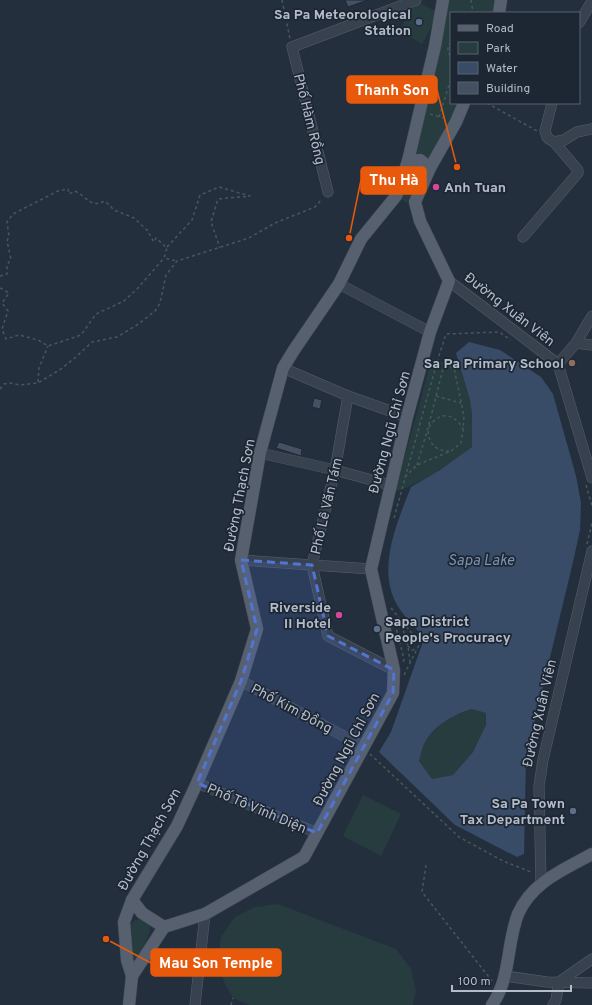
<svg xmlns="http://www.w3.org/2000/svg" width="592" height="1005" font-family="Overpass,sans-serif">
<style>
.green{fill:#263c3f}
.water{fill:#394c67;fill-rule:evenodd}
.building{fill:#455162;stroke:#1f2835}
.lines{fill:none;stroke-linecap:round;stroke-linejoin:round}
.minor-casing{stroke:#565f6c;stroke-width:11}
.major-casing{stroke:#414a57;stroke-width:13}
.path{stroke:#44595c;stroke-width:1.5;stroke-dasharray:3 3;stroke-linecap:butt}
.minor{stroke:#38414e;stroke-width:10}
.major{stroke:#56606e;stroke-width:12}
.marked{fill:#5274d3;fill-opacity:0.2;stroke:#5274d3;stroke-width:3;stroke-dasharray:8 5;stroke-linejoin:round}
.service-dot{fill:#5c6f8a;stroke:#1d2633;stroke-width:1.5}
.hotel-dot{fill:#d1479c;stroke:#1d2633;stroke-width:1.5}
.education-dot{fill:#8d6e63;stroke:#1d2633;stroke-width:1.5}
.labels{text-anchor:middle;stroke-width:3.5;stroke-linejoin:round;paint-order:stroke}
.poi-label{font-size:14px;font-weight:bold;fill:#b4bcc9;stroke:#1d2633;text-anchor:end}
.street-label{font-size:14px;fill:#b4bcc9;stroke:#1d2633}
.water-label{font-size:15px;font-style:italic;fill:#7c92b1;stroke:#1d2633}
.leader{fill:none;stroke:#e8590c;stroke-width:1.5}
.callout-dot{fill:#e8590c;stroke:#1d2633;stroke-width:1.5}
.callout{fill:#e8590c;stroke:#e8590c;stroke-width:1.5}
.callout-label{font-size:15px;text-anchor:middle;font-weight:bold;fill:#fff}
</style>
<rect width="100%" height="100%" fill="#242f3e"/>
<g class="green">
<path d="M447,0H497L495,13H451V103H459C451,122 443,144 428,158L416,153Z"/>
<path d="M416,1L439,13L422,44L399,31Z"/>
<path d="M421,166L422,174L407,203L399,198L414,167Z"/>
<path d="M432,358L460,368L470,400L472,414V447C448,465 424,482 395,492Z"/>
<path d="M471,709L486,713V725L473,752L453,775L432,779L419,761C421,755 422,748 424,743C432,726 455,715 471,709Z"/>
<path d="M363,795L401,814L381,856L343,836Z"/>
<path d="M278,904L396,949L411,969L416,991L413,1005H250L233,998L225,984L217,964L221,937L235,917L255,907Z"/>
<path d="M144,919L150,925C151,936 141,951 135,959H132L131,955V924L135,920Z"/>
</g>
<path class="water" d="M469,342L500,350L541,377L553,394L576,476L581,503L580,530L573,562L526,757L524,854L517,857L455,825L379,752L391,732L424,639C417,628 406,619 399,608C375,571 397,523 411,487L440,470L472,447V414L470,400L456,353ZM471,709L486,713V725L473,752L453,775L432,779L419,761C421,755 422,747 425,742C434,725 454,715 471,709Z"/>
<g class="building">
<path d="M345,0H368L348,7Z"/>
<path d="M314,398L322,400L320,409L312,407Z"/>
<path d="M279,442L302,449L301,456L276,448Z"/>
</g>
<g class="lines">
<g class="minor-casing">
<g id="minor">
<path d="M579,23L592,1"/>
<path d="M552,103L545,131L547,137L549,139L554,142L564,140L577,132L592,129"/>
<path d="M328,192L292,47L416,0"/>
<path d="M523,237L578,173V170L554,142"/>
<path d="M449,281L558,364L592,478"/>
<path d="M339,284L430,332"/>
<path d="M576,343L592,345"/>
<path d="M558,364L576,343L592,316"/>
<path d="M283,368L348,396L407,417"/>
<path d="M348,396L335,470L312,565L328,636L394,670"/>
<path d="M260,453L335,470L390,485"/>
<path d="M241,560L371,569"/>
<path d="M241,681L364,747"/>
<path d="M197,783L317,833"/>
<path d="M541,883L539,786L543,760L592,551"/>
<path d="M505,976L547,982L592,983"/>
<path d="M195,1005L205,914"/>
<path d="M553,1005L556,1000L559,982L592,959"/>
</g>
</g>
<g class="major-casing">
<g id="major">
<path d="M499,13L501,0"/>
<path d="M408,161L420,160L430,168"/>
<path d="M132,900L142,913L164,927"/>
<path d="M132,976L164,927L205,914L304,857L393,693L394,670L371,569L407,417L430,332L449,281L420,221L415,202L430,168L456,122L464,103"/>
<path d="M129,1005L132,976L127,960L124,922L132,900L177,826L197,783L241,681L257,629L241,560L260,453L283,368L294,350L339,284L361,239L396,196L408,161L435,46L443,0"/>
<path d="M492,1005C503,989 506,972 509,953C511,940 513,927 518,914C532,882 563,870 592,854"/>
</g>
</g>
<g class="path">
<path d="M282,0L290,39"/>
<path d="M471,0L473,13"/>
<path d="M451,42C447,47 447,52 451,57"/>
<path d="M487,103L537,131"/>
<path d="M430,114L447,119"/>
<path d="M439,117L451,79"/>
<path d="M167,247L192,220L200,195L219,187L250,196L218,199L211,222L220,248"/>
<path d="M0,276L7,274V265L11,259L7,241L9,236L7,222L13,214L58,191L68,189L69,194L75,191C89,198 89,208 105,201L114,210L134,218L147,230L154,242L156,238L167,248L164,258L177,261"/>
<path d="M0,288L9,293L2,303L8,311L2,329L6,339L19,335L38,340L48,346L81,335L96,314L124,301L137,289L164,258"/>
<path d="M38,382L39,368L48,346"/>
<path d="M0,389L4,384L10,383L20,385L38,383L61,369L76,357L92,342L117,337L137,325L155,311L160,303L166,275L177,261L249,238L275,223L315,207L322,199"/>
<path d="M436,396L461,403"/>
<path d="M429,427C431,425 433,421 436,419C447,411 458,419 463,429"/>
<path d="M428,431C429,444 436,451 449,451"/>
<path d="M417,465L428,428L444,365"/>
<path d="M405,477L417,465L451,451L461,443L463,431L464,416L454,368L433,361"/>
<path d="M586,485L592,506"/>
<path d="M394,518L437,362L446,334L499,332L511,340"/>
<path d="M587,544L592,523"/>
<path d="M391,608L420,643L404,675"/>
<path d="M400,619L408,646L410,662"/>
<path d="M395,624L404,659L403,663"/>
<path d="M416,638L410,640L408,646L412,650L418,649"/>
<path d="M370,754L459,837L503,861L531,872"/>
<path d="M426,865L422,892L492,981"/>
<path d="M231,1005L233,998"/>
</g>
<use href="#minor" class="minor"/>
<use href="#major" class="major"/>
</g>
<path class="marked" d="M241,560L312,565L328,636L394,670L393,693L317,833L197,783L241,681L257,629Z"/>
<g class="service-dot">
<circle cx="419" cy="22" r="4"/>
<circle cx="377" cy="629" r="4"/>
<circle cx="573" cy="811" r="4"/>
</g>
<g class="hotel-dot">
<circle cx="436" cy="187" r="4"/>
<circle cx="339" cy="615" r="4"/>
</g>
<circle class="education-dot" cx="572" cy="363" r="4"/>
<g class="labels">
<g class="poi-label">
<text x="411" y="19">Sa Pa Meteorological<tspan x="411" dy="16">Station</tspan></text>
<text x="444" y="192" text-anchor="start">Anh Tuan</text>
<text x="564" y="368">Sa Pa Primary School</text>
<text x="331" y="612">Riverside<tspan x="331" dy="16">II Hotel</tspan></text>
<text x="385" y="626" text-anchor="start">Sapa District<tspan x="385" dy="16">People's Procuracy</tspan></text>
<text x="565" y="808">Sa Pa Town<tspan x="565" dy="16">Tax Department</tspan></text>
</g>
<g class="street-label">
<text transform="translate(310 119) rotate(76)" y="5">Phố Hàm Rồng</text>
<text transform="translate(510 309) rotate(38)" y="5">Đường Xuân Viên</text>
<text transform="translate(389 432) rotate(-75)" y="5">Đường Ngũ Chỉ Sơn</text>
<text transform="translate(239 495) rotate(-79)" y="5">Đường Thạch Sơn</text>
<text transform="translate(326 506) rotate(-77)" y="5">Phố Lê Văn Tám</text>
<text transform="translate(292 708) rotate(28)" y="5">Phố Kim Đồng</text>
<text transform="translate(539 713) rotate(-77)" y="5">Đường Xuân Viên</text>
<text transform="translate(346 749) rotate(-62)" y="5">Đường Ngũ Chỉ Sơn</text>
<text transform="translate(257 808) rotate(23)" y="5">Phố Tô Vĩnh Diện</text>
<text transform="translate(149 839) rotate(-61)" y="5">Đường Thạch Sơn</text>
</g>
<g class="water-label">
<text x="481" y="565">Sapa Lake</text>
</g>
</g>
<path class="leader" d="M457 167L437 90M349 238L361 180M106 939L151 963"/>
<g class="callout-dot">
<circle cx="457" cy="167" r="4"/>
<circle cx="349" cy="238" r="4"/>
<circle cx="106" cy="939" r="4"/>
</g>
<g class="callout">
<rect x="347" y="76" width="90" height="27" rx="4"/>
<rect x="361" y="167" width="65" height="27" rx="4"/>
<rect x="151" y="949" width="130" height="27" rx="4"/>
</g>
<g class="callout-label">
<text x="392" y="95">Thanh Son</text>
<text x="394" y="185">Thu Hà</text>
<text x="216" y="968">Mau Son Temple</text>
</g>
<rect x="450" y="12" width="130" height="92" fill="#1d2633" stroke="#59626f"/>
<rect x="458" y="25" width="20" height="6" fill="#56606e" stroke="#59626f"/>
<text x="486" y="32" font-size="12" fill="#b4bcc9">Road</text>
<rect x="458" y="42" width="20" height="12" fill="#263c3f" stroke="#59626f"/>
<text x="486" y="52" font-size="12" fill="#b4bcc9">Park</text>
<rect x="458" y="62" width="20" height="12" fill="#394c67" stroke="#59626f"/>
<text x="486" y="72" font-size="12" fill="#b4bcc9">Water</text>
<rect x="458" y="82" width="20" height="12" fill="#455162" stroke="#59626f"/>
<text x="486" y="92" font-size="12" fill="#b4bcc9">Building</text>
<path d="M452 985v6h119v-6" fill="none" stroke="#b4bcc9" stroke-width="2"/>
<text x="458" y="985" font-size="12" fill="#b4bcc9" stroke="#1d2633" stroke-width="3" paint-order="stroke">100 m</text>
</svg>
